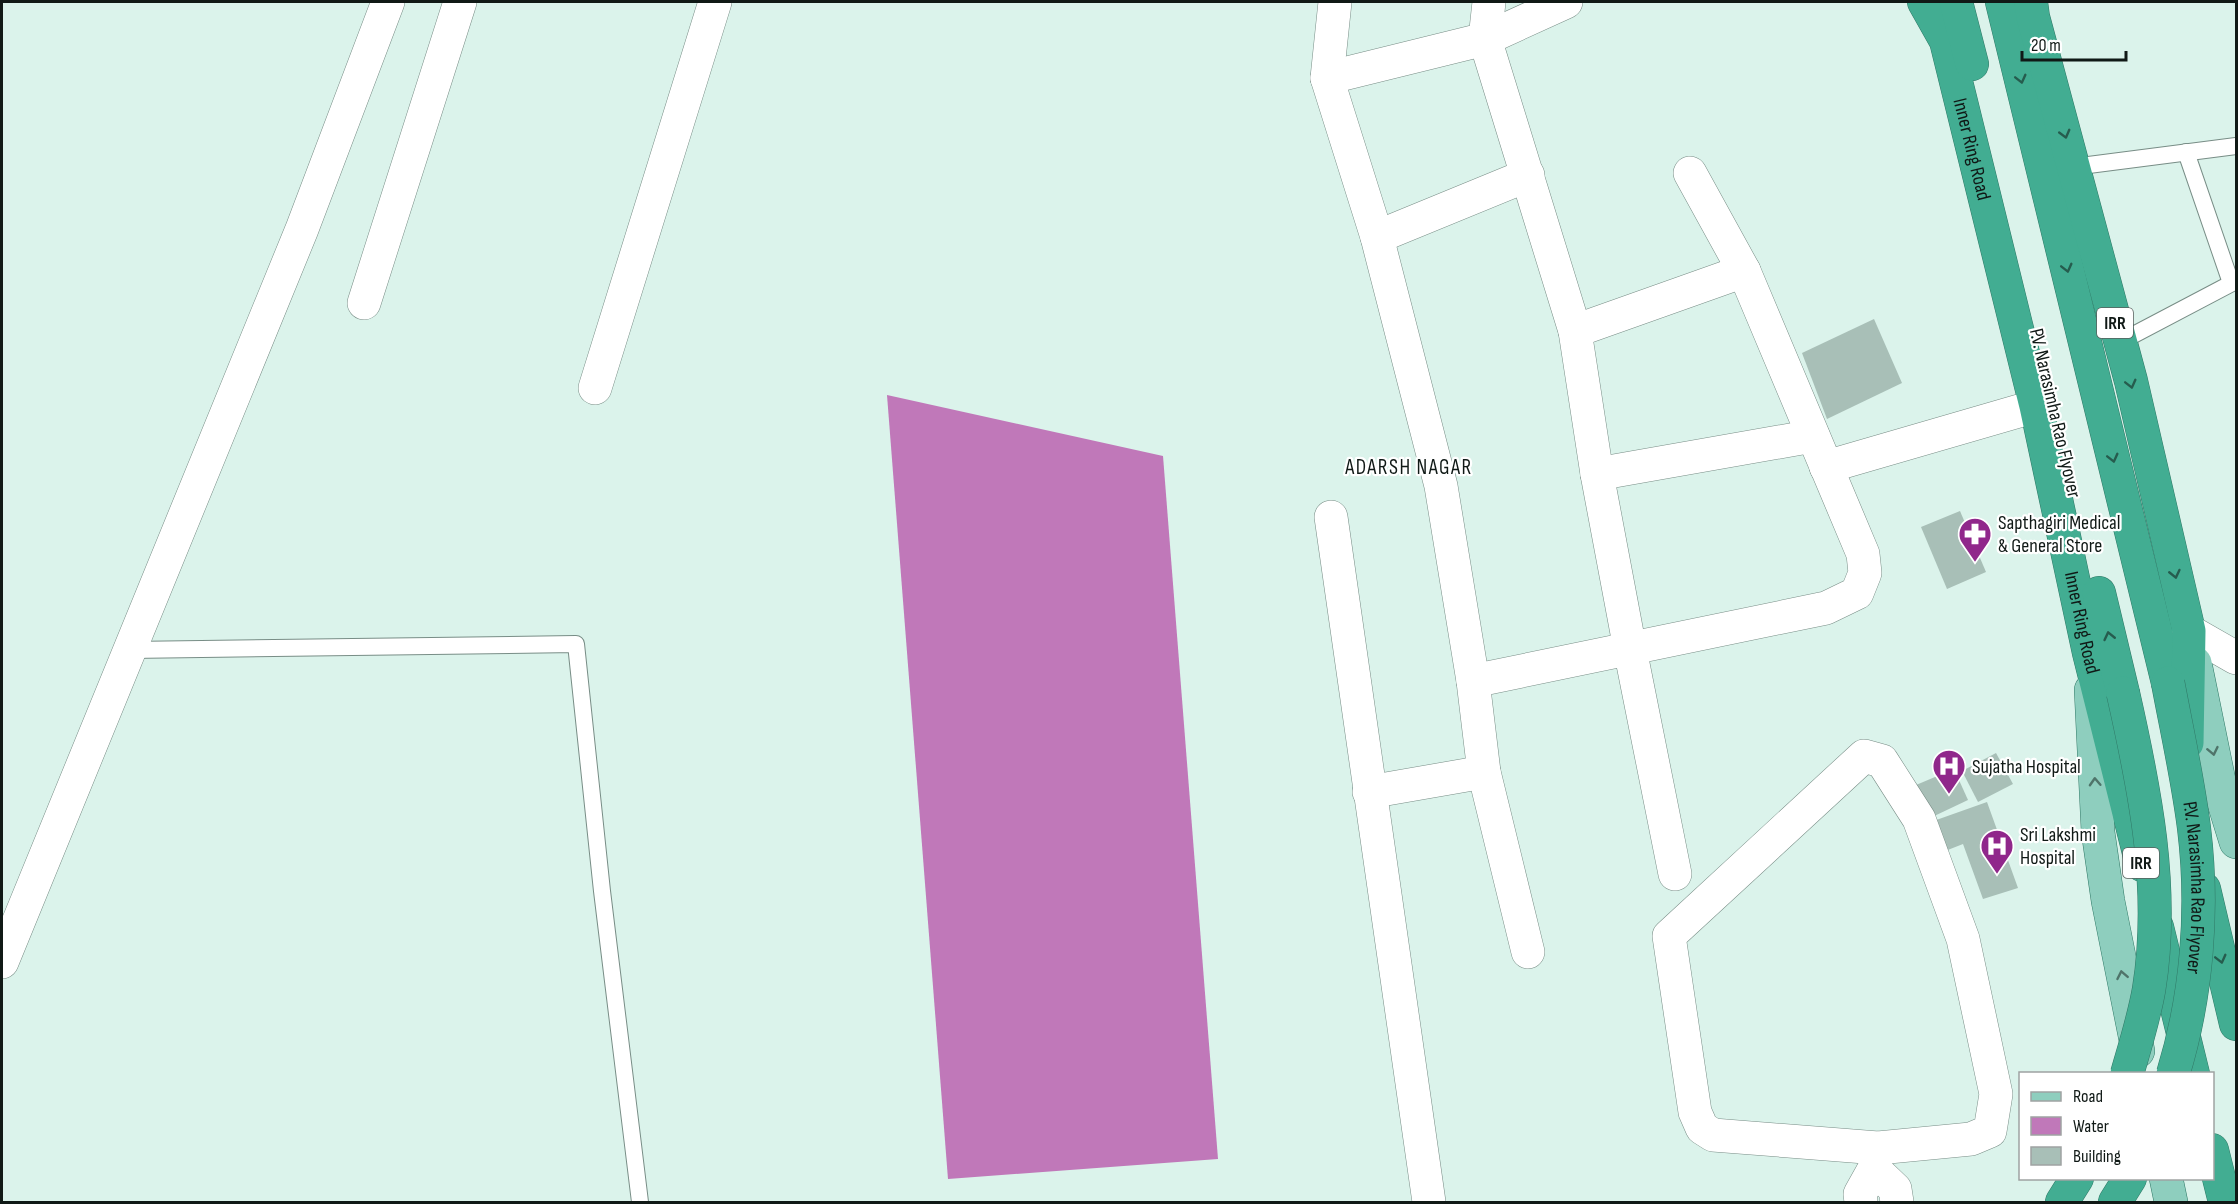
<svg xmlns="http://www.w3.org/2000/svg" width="2238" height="1204" font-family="'Sofia Sans Condensed',sans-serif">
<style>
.water{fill:#c078b9}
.building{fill:#a8bfb7}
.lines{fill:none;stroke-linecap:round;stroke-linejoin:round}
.lane-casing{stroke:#788d86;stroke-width:18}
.street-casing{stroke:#788d86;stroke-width:34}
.primary-casing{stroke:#307967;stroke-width:34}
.highway-casing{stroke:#307967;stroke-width:34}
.lane{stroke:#fff;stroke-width:16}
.street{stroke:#fff;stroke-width:33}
.primary{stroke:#8ecebe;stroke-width:33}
.highway{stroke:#42ad92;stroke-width:33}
.highway-bridge-casing{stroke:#307967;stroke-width:34;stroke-linecap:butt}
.highway-bridge{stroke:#42ad92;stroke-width:33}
.oneway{stroke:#265c4e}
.oneway2{stroke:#4f746a}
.labels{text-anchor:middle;stroke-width:4.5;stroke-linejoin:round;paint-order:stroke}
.shield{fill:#fff;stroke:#585e5c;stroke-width:1.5}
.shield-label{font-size:18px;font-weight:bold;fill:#101916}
.street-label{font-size:20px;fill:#101916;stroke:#fff}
.poi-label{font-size:20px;fill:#101916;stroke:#fff;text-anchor:start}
.neighbourhood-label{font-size:21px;letter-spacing:1.5px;fill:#101916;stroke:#fff}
</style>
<rect width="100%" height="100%" fill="#dbf3eb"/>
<path class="water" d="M887,395L1163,456L1218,1159L948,1179Z"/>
<g class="building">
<path d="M1874,319L1902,383L1827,419L1802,353Z"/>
<path d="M1960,511L1986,572L1947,589L1921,527Z"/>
<path d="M1996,753L2013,784L1978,802L1962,771Z"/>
<path d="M1954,769L1968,800L1930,818L1916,785Z"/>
<path d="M1987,802L2018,888L1983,899L1963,844L1935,855L1925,824Z"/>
</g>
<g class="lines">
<g class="lane-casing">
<g id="lane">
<path d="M2186,152L2231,283"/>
<path d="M2073,167L2236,146"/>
<path d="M2120,342L2236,281"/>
<path d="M129,650L576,644L602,891L640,1202"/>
</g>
</g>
<g class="street-casing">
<g id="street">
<path d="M1335,2L1327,78L1377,237L1441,486L1473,681L1484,772L1528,952"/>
<path d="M1489,2L1485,39L1575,331L1597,474L1630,649L1675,874"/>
<path d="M1327,78L1485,39L1566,2"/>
<path d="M1377,237L1528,175"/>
<path d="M364,303L460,2"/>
<path d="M1575,331L1744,271"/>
<path d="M595,388L715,2"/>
<path d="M1826,467L2036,406"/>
<path d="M1597,474L1813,436"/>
<path d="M1331,517L1429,1202"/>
<path d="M2189,631L2236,658"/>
<path d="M1473,681L1826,608L1857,593L1865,573L1863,554L1744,271L1690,173"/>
<path d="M1369,792L1484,772"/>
<path d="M2,962L302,229L388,2"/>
<path d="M1874,1169L1895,1189L1897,1202"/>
<path d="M1861,1202L1860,1194L1874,1169L1878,1148L1713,1135L1702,1128L1695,1112L1669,936L1864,756L1882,761L1919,819L1963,939L1996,1094L1990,1131L1971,1139L1878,1148"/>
</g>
</g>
<g class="primary-casing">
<g id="primary">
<path d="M2195,663L2223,800L2236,842"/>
<path d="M2091,690L2098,832L2108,901L2138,1051"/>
<path d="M2166,1178L2171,1202"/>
</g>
</g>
<g class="highway-casing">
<g id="highway">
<path id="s1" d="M1924,2L1946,41L2036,406L2089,653L2142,865"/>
<path d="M1956,2L1972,64"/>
<path d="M2002,2L2168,683"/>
<path d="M2031,2L2033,17L2131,381L2189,631L2187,743"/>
<path d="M2099,593L2123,693"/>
<path d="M2204,889L2236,1024"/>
<path d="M2157,927L2193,1074"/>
<path d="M2212,1150L2225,1202"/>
<path d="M2062,1202L2077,1178"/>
<path d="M2115,1202L2130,1178"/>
</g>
</g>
<use href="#lane" class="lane"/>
<use href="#street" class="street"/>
<use href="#primary" class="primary"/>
<use href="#highway" class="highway"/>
<g class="highway-bridge-casing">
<g id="highway-bridge">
<path id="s2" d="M2168,683C2177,731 2188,780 2194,828C2204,909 2197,996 2173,1074"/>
<path d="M2123,693C2145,790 2165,889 2149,989C2144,1018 2135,1046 2127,1074"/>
</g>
</g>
<use href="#highway-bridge" class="highway-bridge"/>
</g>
<defs><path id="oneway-chevron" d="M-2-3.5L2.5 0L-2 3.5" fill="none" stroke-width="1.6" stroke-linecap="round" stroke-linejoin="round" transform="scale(1.5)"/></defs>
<g class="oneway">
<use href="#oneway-chevron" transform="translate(2021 79) rotate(76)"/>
<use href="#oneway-chevron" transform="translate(2065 134) rotate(75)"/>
<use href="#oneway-chevron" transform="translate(2067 268) rotate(76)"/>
<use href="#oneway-chevron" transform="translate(2131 384) rotate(76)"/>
<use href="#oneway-chevron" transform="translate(2113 458) rotate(76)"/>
<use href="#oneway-chevron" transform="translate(2175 574) rotate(77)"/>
<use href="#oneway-chevron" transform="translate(2109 636) rotate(-103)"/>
<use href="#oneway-chevron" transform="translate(2221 959) rotate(76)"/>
</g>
<g class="oneway2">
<use href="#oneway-chevron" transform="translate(2213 751) rotate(78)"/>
<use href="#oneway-chevron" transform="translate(2095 782) rotate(-93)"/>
<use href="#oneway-chevron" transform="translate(2122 975) rotate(-101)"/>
</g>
<defs>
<g id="pharmacy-pin" transform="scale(1.725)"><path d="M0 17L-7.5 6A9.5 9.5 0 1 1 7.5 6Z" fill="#90278b" stroke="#fff"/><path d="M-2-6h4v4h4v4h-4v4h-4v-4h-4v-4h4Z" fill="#fff"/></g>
<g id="hospital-pin" transform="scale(1.725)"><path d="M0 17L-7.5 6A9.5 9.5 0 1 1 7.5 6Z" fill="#90278b" stroke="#fff"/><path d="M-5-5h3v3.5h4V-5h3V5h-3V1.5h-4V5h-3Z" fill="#fff"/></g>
</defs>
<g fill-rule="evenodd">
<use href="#pharmacy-pin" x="1975" y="534"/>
<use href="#hospital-pin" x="1949" y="766"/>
<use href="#hospital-pin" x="1997" y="846"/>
</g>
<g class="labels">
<g class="shield">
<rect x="2097" y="308" width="36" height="30" rx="4.5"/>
<rect x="2123" y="848" width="36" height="30" rx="4.5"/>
</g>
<g class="shield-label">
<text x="2115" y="329">IRR</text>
<text x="2141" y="869">IRR</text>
</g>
<g class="street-label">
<text dy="7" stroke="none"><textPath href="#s1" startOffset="156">Inner Ring Road</textPath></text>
<text transform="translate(2056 413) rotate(77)" y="7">P.V. Narasimha Rao Flyover</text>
<text dy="7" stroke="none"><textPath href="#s1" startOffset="642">Inner Ring Road</textPath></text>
<text dy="7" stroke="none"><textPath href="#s2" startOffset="207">P.V. Narasimha Rao Flyover</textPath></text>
</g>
<g class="poi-label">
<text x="1998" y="529">Sapthagiri Medical<tspan x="1998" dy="23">&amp; General Store</tspan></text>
<text x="1972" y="773">Sujatha Hospital</text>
<text x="2020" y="841">Sri Lakshmi<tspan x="2020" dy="23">Hospital</tspan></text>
</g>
<g class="neighbourhood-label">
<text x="1409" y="474">ADARSH NAGAR</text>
</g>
</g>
<rect width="2238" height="1204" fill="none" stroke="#101916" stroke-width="6"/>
<rect x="2019" y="1072" width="195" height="108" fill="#ffffff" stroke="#9fa3a2" stroke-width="1.5"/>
<rect x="2031" y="1092" width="30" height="9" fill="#8ecebe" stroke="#9fa3a2" stroke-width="1.5"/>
<text x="2073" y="1102" font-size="18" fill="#101916">Road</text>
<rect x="2031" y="1117" width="30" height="18" fill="#c078b9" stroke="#9fa3a2" stroke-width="1.5"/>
<text x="2073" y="1132" font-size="18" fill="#101916">Water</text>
<rect x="2031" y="1147" width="30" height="18" fill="#a8bfb7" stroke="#9fa3a2" stroke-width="1.5"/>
<text x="2073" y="1162" font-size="18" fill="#101916">Building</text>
<path d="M2022 51v9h104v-9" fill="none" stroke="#101916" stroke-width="3"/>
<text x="2031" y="51" font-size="18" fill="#101916" stroke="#ffffff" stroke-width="4.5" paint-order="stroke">20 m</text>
</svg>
